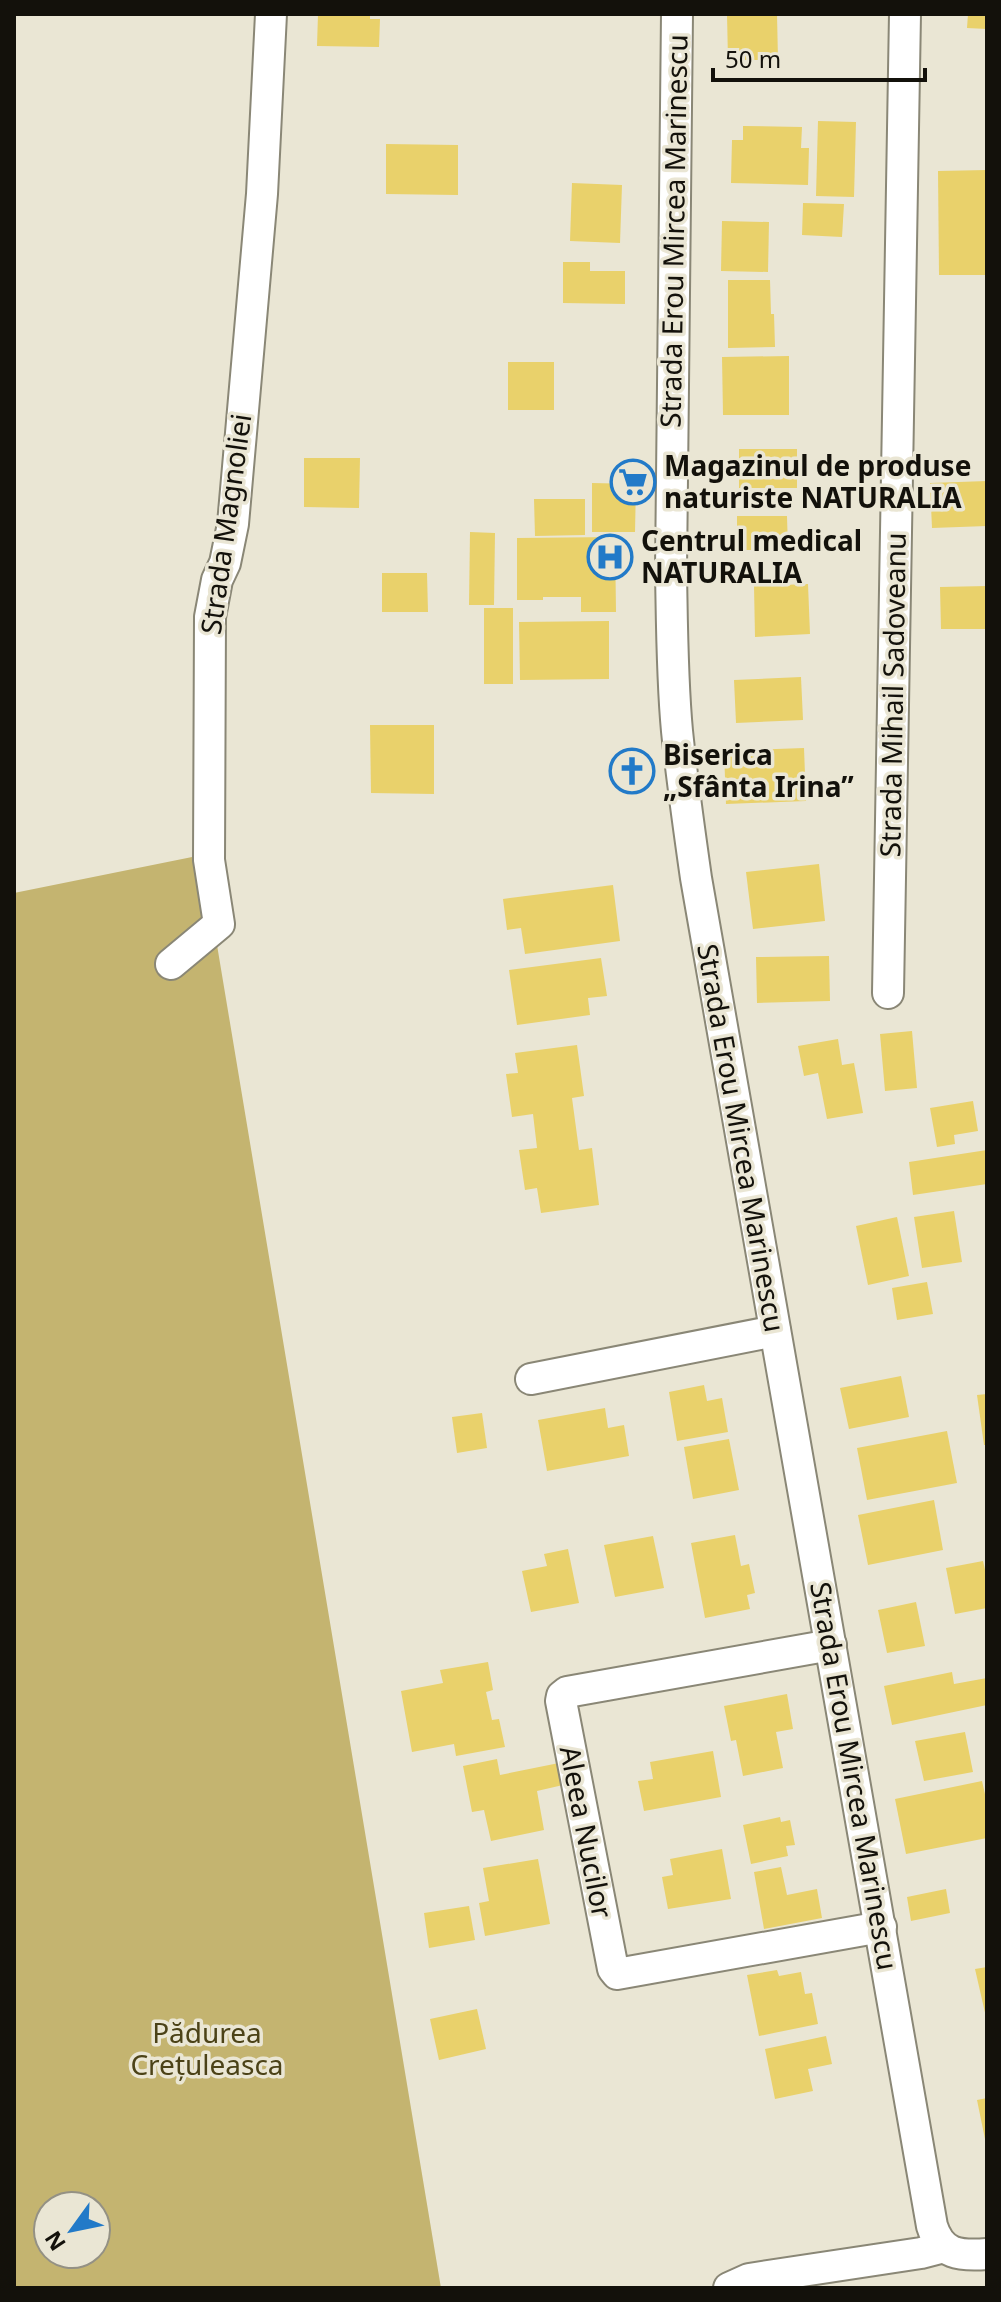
<svg xmlns="http://www.w3.org/2000/svg" width="1001" height="2302" font-family="'Noto Sans',sans-serif">
<style>
.green{fill:#c4b470;fill-rule:evenodd}
.building{fill:#e9d16b}
.lines{fill:none;stroke-linecap:round;stroke-linejoin:round}
.minor-casing{stroke:#8a8776;stroke-width:34}
.minor{stroke:#fff;stroke-width:30}
.labels{text-anchor:middle;stroke-width:7;stroke-linejoin:round;paint-order:stroke}
.street-label{font-size:28px;fill:#13110b;stroke:#eae6d4}
.poi-label{font-size:28px;font-weight:bold;fill:#13110b;stroke:#eae6d4;text-anchor:start}
.park-label{font-size:28px;fill:#4b4217;stroke:#eae6d4}
</style>
<rect width="100%" height="100%" fill="#eae6d4"/>
<path class="green" d="M202,855L441,2288H14V893ZM48,2206H96V2254H48Z"/>
<g class="building">
<path d="M318,14H370V19H380L379,47L317,46Z"/>
<path d="M727,14H777L778,60H728Z"/>
<path d="M968,14H987V29L967,28Z"/>
<path d="M818,121L856,122L854,197L816,196Z"/>
<path d="M743,126L802,127L801,148H809L808,185L731,183L732,140H743Z"/>
<path d="M386,144L458,145V195L386,194Z"/>
<path d="M987,170V275H939L938,171Z"/>
<path d="M572,183L622,185L620,243L570,241Z"/>
<path d="M803,203L844,204L842,237L802,235Z"/>
<path d="M722,221L769,222L768,272L721,271Z"/>
<path d="M563,262H590V271H625V304L563,303Z"/>
<path d="M728,280H770L771,314H774L775,347L728,348Z"/>
<path d="M789,356V415H723L722,357Z"/>
<rect x="508" y="362" width="46" height="48"/>
<rect x="739" y="449" width="58" height="39"/>
<path d="M304,458H360L359,508L304,507Z"/>
<path d="M987,481V526L932,528L930,483Z"/>
<path d="M592,483L636,484L635,532H592Z"/>
<path d="M534,499H585V535L535,536Z"/>
<path d="M737,516H787L788,550H737Z"/>
<path d="M470,532L495,533L494,605H469Z"/>
<path d="M615,537L616,612H581V597H543V600H517V538Z"/>
<path d="M382,573H427L428,612H382Z"/>
<path d="M808,584L810,634L755,637L754,586Z"/>
<path d="M987,586V629H941L940,587Z"/>
<rect x="484" y="608" width="29" height="76"/>
<path d="M609,621V679L520,680L519,622Z"/>
<path d="M801,677L803,720L736,723L734,680Z"/>
<path d="M370,725H434V794L371,793Z"/>
<path d="M804,748L806,801L726,804L724,751Z"/>
<path d="M819,864L825,921L753,929L746,872Z"/>
<path d="M613,885L620,941L525,954L521,928L507,930L503,899Z"/>
<path d="M829,956L830,1001L757,1003L756,957Z"/>
<path d="M601,958L607,996L588,998L590,1015L517,1025L509,970Z"/>
<path d="M912,1031L917,1088L885,1091L880,1034Z"/>
<path d="M838,1039L842,1065L854,1063L863,1113L827,1119L818,1073L804,1076L798,1046Z"/>
<path d="M577,1045L584,1096L572,1098L579,1150L592,1148L599,1205L541,1213L537,1188L525,1190L519,1150L537,1148L533,1114L512,1117L506,1074L518,1073L515,1053Z"/>
<path d="M973,1101L978,1131L954,1135L955,1144L937,1147L930,1108Z"/>
<path d="M987,1150V1184L913,1195L909,1162Z"/>
<path d="M954,1211L962,1262L922,1268L914,1217Z"/>
<path d="M897,1217L909,1276L868,1285L856,1226Z"/>
<path d="M927,1282L933,1314L897,1320L892,1288Z"/>
<path d="M901,1376L909,1417L849,1429L840,1388Z"/>
<path d="M704,1385L707,1401L722,1398L728,1432L677,1441L669,1392Z"/>
<path d="M987,1394V1445H984L977,1395Z"/>
<path d="M605,1408L608,1428L624,1425L629,1456L547,1471L538,1420Z"/>
<path d="M482,1413L487,1448L457,1453L452,1417Z"/>
<path d="M947,1431L957,1483L867,1500L857,1448Z"/>
<path d="M729,1439L739,1490L693,1499L684,1447Z"/>
<path d="M934,1500L943,1550L868,1565L858,1515Z"/>
<path d="M735,1535L741,1566L749,1564L755,1593L747,1595L750,1609L705,1618L691,1543Z"/>
<path d="M653,1536L664,1588L615,1597L604,1545Z"/>
<path d="M568,1549L579,1603L531,1612L522,1571L547,1566L544,1554Z"/>
<path d="M983,1561L987,1578V1608L955,1614L946,1568Z"/>
<path d="M916,1602L925,1646L887,1653L878,1610Z"/>
<path d="M488,1662L493,1690L486,1692L492,1720L499,1719L505,1747L456,1756L454,1744L412,1752L401,1691L443,1683L440,1670Z"/>
<path d="M952,1672L954,1684L987,1678V1705L892,1725L884,1686Z"/>
<path d="M787,1694L793,1729L776,1732L783,1768L743,1776L736,1740L731,1741L724,1706Z"/>
<path d="M965,1732L973,1772L924,1781L915,1741Z"/>
<path d="M713,1751L721,1797L644,1811L638,1781L653,1779L650,1762Z"/>
<path d="M497,1759L500,1775L559,1763L563,1785L537,1791L544,1830L491,1841L484,1810L472,1812L463,1766Z"/>
<path d="M982,1781L987,1803V1838L906,1854L895,1799Z"/>
<path d="M780,1817L781,1822L790,1820L795,1845L786,1846L788,1856L751,1864L743,1825Z"/>
<path d="M722,1849L731,1899L668,1909L662,1877L673,1875L670,1859Z"/>
<path d="M538,1859L550,1924L485,1936L479,1903L489,1901L483,1868Z"/>
<path d="M781,1867L787,1895L817,1889L822,1918L764,1929L754,1872Z"/>
<path d="M946,1889L950,1913L911,1921L907,1897Z"/>
<path d="M469,1906L475,1940L429,1948L424,1913Z"/>
<path d="M987,1967V2017H986L975,1969Z"/>
<path d="M777,1970L779,1976L801,1972L805,1994L812,1993L818,2024L759,2036L747,1975Z"/>
<path d="M477,2009L486,2049L439,2060L430,2019Z"/>
<path d="M826,2036L832,2064L808,2069L813,2091L775,2099L765,2049Z"/>
<path d="M987,2098V2144H986L977,2100Z"/>
</g>
<g class="lines">
<g class="minor-casing">
<g id="minor">
<path d="M677,14L671,571C672,624 672,678 677,731C682,780 689,829 696,878L932,2226C941,2255 960,2256 987,2254"/>
<path d="M171,964L219,924L209,860L210,617L217,580L225,563L233,524L262,194L271,14"/>
<path d="M888,993L905,14"/>
<path d="M531,1379L775,1331"/>
<path d="M831,1645L567,1692L562,1696L561,1701L613,1969L617,1974L881,1927"/>
<path d="M729,2288L749,2279L921,2253L944,2247"/>
</g>
</g>
<use href="#minor" class="minor"/>
</g>
<defs>
<g id="supermarket-ring" transform="scale(2.3)"><circle r="9.5" fill="#eae6d4" stroke="#227ac8" stroke-width="1.5"/><path d="M-6-5.5h2.5l.6 2H6L4.5 2H-2.5L-4.4-4H-6ZM-1.5 3.2a1.3 1.3 0 1 0 .1 0ZM3 3.2a1.3 1.3 0 1 0 .1 0Z" fill="#227ac8"/></g>
<g id="hospital-ring" transform="scale(2.3)"><circle r="9.5" fill="#eae6d4" stroke="#227ac8" stroke-width="1.5"/><path d="M-5-5h3v3.5h4V-5h3V5h-3V1.5h-4V5h-3Z" fill="#227ac8"/></g>
<g id="church-ring" transform="scale(2.3)"><circle r="9.5" fill="#eae6d4" stroke="#227ac8" stroke-width="1.5"/><path d="M-1.2-6h2.4v3.5h3.3v2.4h-3.3V6h-2.4V-.1h-3.3v-2.4h3.3Z" fill="#227ac8"/></g>
</defs>
<g fill-rule="evenodd">
<use href="#supermarket-ring" x="633" y="482"/>
<use href="#hospital-ring" x="610" y="557"/>
<use href="#church-ring" x="632" y="771"/>
</g>
<g class="labels">
<g class="street-label">
<text transform="translate(674 231) rotate(-89)" y="10">Strada Erou Mircea Marinescu</text>
<text transform="translate(226 524) rotate(-82)" y="10">Strada Magnoliei</text>
<text transform="translate(893 695) rotate(-89)" y="10">Strada Mihail Sadoveanu</text>
<text transform="translate(741 1138) rotate(80)" y="10">Strada Erou Mircea Marinescu</text>
<text transform="translate(854 1776) rotate(80)" y="10">Strada Erou Mircea Marinescu</text>
<text transform="translate(586 1832) rotate(79)" y="10">Aleea Nucilor</text>
</g>
<g class="poi-label">
<text x="664" y="476">Magazinul de produse<tspan x="664" dy="32">naturiste NATURALIA</tspan></text>
<text x="641" y="551">Centrul medical<tspan x="641" dy="32">NATURALIA</tspan></text>
<text x="663" y="765">Biserica<tspan x="663" dy="32">„Sfânta Irina”</tspan></text>
</g>
<g class="park-label">
<text x="207" y="2043">Pădurea<tspan x="207" dy="32">Crețuleasca</tspan></text>
</g>
</g>
<rect width="1001" height="2302" fill="none" stroke="#13110b" stroke-width="32"/>
<g transform="translate(72 2230) rotate(237)"><circle r="38" fill="#eae6d4" stroke="#949184" stroke-width="2"/>
<path d="M0-6L14 30L0 20L-14 30Z" fill="#227ac8"/>
<text y="-12" font-size="22" font-weight="bold" text-anchor="middle" fill="#13110b">N</text>
</g>
<path d="M713 68v12h212v-12" fill="none" stroke="#13110b" stroke-width="4"/>
<text x="725" y="68" font-size="24" fill="#13110b" stroke="#eae6d4" stroke-width="6" paint-order="stroke">50 m</text>
</svg>
